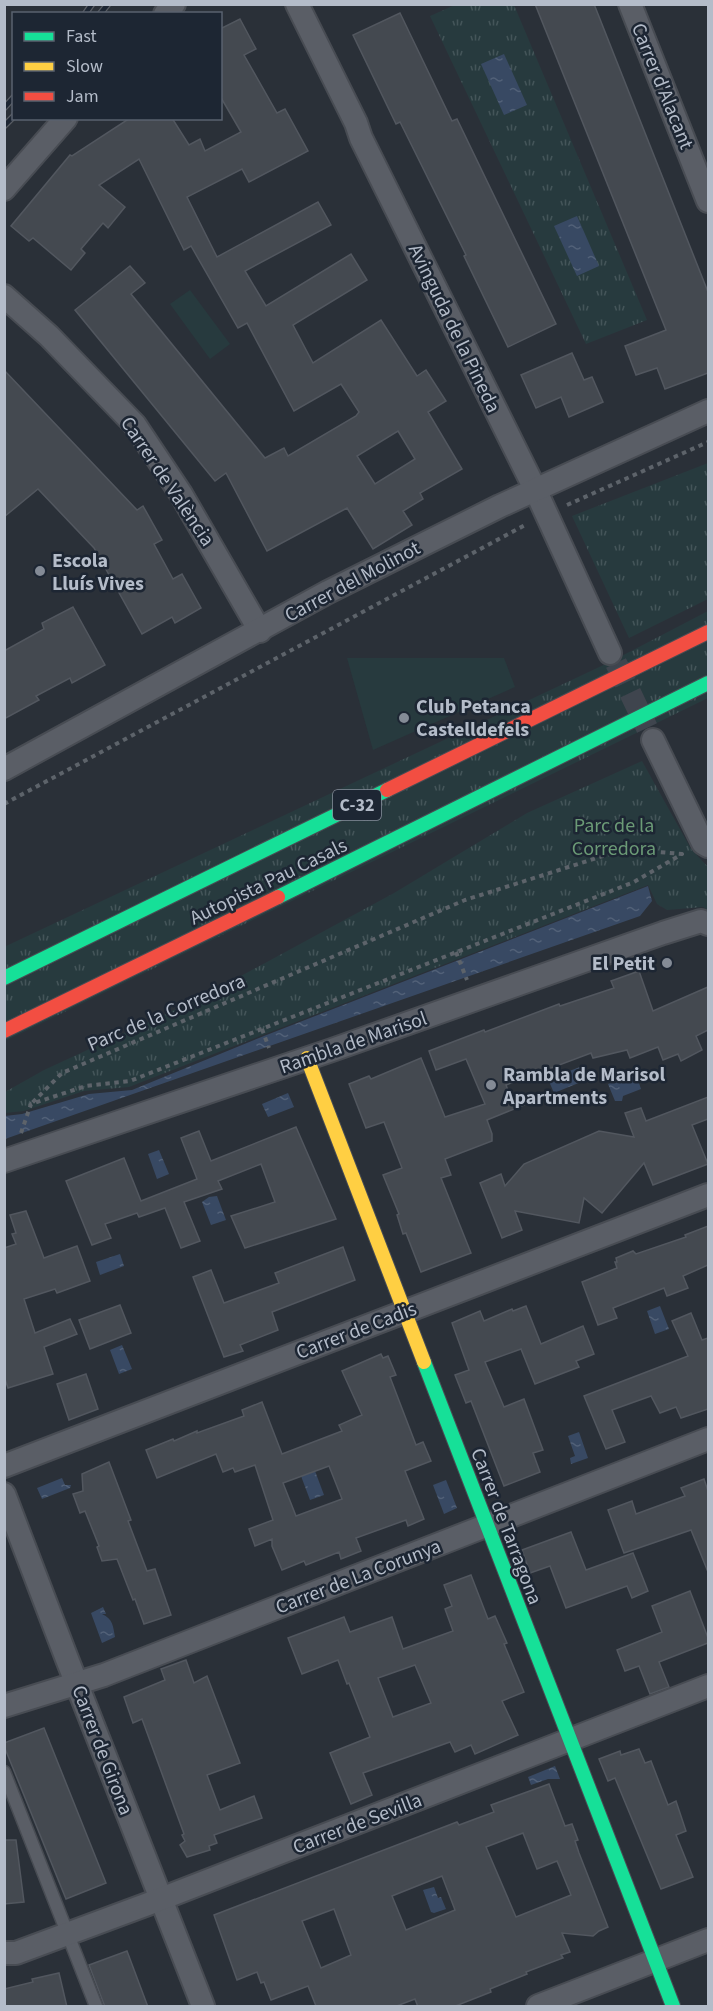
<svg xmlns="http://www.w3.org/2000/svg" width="713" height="2011" font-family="'Source Sans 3',sans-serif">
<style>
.grass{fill:url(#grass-tufts)}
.pitch{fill:#273a3e}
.water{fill:url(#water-ripples)}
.building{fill:#444950;stroke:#52575f;stroke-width:1.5;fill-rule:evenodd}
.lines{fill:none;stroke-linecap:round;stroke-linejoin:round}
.street-tunnel{stroke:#3f454e;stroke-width:22;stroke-dasharray:22 11;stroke-linecap:butt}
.lane-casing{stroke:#484c53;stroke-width:15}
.street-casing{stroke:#484c53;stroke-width:26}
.fast-casing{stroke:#484c53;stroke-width:16}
.slow-casing{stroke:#484c53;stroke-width:16}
.jam-casing{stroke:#484c53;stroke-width:16}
.path{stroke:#5d636a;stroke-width:4;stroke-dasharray:4.5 4.5;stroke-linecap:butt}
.lane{stroke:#5a5e66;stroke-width:12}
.street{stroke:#5a5e66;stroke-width:22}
.fast{stroke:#16e098;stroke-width:14}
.slow{stroke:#ffcf43;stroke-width:14}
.jam{stroke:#f24e42;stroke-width:14}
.rail-casing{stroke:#595d64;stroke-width:7}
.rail{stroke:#1d2633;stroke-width:4.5;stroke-dasharray:14;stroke-linecap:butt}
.poi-dot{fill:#848b96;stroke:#1d2633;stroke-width:2}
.labels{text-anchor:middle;stroke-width:5;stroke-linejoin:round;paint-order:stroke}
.shield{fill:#1d2633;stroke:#878f9c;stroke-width:1.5}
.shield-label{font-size:18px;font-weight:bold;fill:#b4bcc9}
.street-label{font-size:20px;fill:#b4bcc9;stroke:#1d2633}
.poi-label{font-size:20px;font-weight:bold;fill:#b4bcc9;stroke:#1d2633;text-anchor:start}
.park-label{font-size:20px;fill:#6b9a76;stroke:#1d2633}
</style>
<defs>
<pattern id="grass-tufts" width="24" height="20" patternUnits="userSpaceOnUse" patternTransform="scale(1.5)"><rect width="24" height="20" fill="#273a3e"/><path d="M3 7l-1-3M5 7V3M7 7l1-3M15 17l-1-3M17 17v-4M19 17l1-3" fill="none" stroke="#445559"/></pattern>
<pattern id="water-ripples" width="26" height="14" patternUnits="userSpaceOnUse" patternTransform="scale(1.5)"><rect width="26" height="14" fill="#384963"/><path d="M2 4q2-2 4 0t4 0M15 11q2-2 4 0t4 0" fill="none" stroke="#526178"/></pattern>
</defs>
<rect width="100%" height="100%" fill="#2a3038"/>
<g class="grass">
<path d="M455,5H514L647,320L586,344L430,16Z"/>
<path d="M708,463V599L629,638L572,516Z"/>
<path d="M708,611V698L5,1041L4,947L612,661Z"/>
<path d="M642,761L691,849L708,867V910L703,907L667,910L657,904L648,885L129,1087L84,1091L24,1111L5,1113V1092L44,1070L204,996L394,893L527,813Z"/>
</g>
<g class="pitch">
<path d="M190,290L230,344L210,359L170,304Z"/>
<path d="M347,658H504L515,687L373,750Z"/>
</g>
<g class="water">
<path d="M504,54L527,105L504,115L481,64Z"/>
<path d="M577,216L599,266L577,276L554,226Z"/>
<path d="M648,886L652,901L640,916L5,1139V1116L22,1114L89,1094L132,1090L264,1036Z"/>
<path d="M580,1067L586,1080L554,1093L548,1079Z"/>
<path d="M636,1074L641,1089L623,1096L622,1101H615L608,1084Z"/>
<path d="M288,1093L294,1107L268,1117L262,1104Z"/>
<path d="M159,1150L169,1174L157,1179L148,1154Z"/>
<path d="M217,1196L226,1220L211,1225L202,1202L209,1197Z"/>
<path d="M120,1254L124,1266L100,1275L96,1262Z"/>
<path d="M660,1306L669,1329L655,1334L647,1311Z"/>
<path d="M122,1345L132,1369L119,1374L110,1350Z"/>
<path d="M579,1432L588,1458L571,1464L570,1458L575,1456L568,1436Z"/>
<path d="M315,1471L324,1495L310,1500L301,1476Z"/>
<path d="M62,1478L65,1485H71L70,1488L42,1499L37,1488Z"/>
<path d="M446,1480L457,1508L444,1514L433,1485Z"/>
<path d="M103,1607L106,1614H102C113,1619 113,1626 115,1637L102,1643L91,1613Z"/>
<path d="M555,1766L560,1779H548L531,1785L528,1777Z"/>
<path d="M434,1887L438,1898L441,1897L446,1909L434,1913L431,1912L423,1890Z"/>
</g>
<g class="building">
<path d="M535,4H594L708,292V373L665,389L657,368L636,375L625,346L666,330Z"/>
<path d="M400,13L452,121L457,119L556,324L508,347L464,256L466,255L400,122L396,124L353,35Z"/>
<path d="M240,19L256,49L244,55L277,113L285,109L308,151L249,182L242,169L187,197L217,257L318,202L331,225L245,271L266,306L351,254L367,280L293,325L313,363L381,320L417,376L426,370L446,401L428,412L462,469L420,493L423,499L403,511L412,525L373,549L347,508L267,551L226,473L215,481L75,310L130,266L145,283L131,294L265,458L284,448L288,456L356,416L359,412L341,384L294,411L247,323L238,328L191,246L184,250L139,159L99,185L125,207L108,228L103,223L81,249L85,253L71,270L33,238L29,241L11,226L70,155L72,156L130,118H172L189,145L200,139L205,151L241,132L220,96V29ZM398,431L415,459L375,484L357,456Z"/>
<path d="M572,353L584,380L592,377L603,402L569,417L561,397L536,408L521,375Z"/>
<path d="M4,370L137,510L143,506L162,540L154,544L173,579L182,574L201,608L175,623L172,617L142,634L94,548L38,489L4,517Z"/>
<path d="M73,607L105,665L72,683L70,678L36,696L39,700L4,719V651L44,629L42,623Z"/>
<path d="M639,971L653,1011L708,987V1030L696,1036L702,1050L681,1061L678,1054L663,1060L658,1047L630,1058L627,1050L593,1058L591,1053L506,1085L510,1096L519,1093L524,1105L487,1120L492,1134V1141L445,1159L451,1175L441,1178L471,1253L421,1272L406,1233L403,1234L397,1215L399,1214L383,1175L402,1168L384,1122L366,1128L349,1084L369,1076L371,1079L421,1058L445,1117L485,1104L466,1059L436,1070L429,1051L484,1030L485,1032L559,1004L560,1006L614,988L611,981Z"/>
<path d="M708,1097V1119L692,1125L708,1164L653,1185L644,1163L602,1213L584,1198L579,1223L515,1211L522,1230L502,1238L480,1183L501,1174L505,1186L524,1164L599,1131L634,1137L625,1113L641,1108L646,1121Z"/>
<path d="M296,1127L336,1219L245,1248L231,1216L275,1202L261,1164L218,1181L222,1189L184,1202L200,1241L181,1248L165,1208L139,1217L137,1213L105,1224L111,1238L92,1245L66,1181L124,1158L141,1201L197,1179L181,1138L199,1131L211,1161Z"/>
<path d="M26,1211L44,1258L77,1246L90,1281L57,1293L55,1289L24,1299L35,1333L70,1319L77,1334L44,1347L53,1374L8,1388L4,1376V1248L16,1244L12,1234L16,1233L10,1215Z"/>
<path d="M708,1226V1265L683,1276L688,1288L667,1296L664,1288L613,1308L617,1318L598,1325L582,1282L617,1268L615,1262H617L616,1258L633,1251L636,1254L686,1237L685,1235Z"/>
<path d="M343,1247L355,1280L272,1312L278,1330L240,1345L243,1351L224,1357L193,1277L211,1270L224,1303L279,1283L275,1273Z"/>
<path d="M120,1305L131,1333L90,1349L79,1320Z"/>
<path d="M526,1306L541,1344L583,1326L594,1354L576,1361L579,1367L535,1384L521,1349L485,1362L504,1407L524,1399L543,1450L533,1453L540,1472L504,1486L471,1401L466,1403L455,1375L469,1370L452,1323L480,1311L484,1321L512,1309L513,1311Z"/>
<path d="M691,1313L702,1340L708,1338V1409L681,1418L676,1407L660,1413L651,1396L612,1410L625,1442L606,1449L584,1396L688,1356L672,1321Z"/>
<path d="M381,1354L383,1358L388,1356L396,1375L390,1377L416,1445L423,1442L431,1461L405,1471L424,1519L408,1526L406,1520L356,1538L361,1551L341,1559L339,1552L306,1565L304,1561L282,1570L272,1546V1539L255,1546L249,1529L273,1520L255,1465L235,1472L233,1468L223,1472L216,1454L157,1478L146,1450L173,1439L174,1441L197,1431V1433L244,1416L242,1410L262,1402L282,1454L342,1431L339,1425L362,1415L342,1371ZM329,1466L342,1499L296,1516L283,1483Z"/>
<path d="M86,1374L98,1409L69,1420L57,1384Z"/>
<path d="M109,1462L131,1520L128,1521L147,1571L155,1569L171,1615L144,1624L135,1599L133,1600L117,1559L102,1561L97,1547L99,1546L85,1511L80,1513L73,1494L83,1491L82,1474Z"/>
<path d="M704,1479L708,1491V1572L691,1530L624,1553L608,1510L632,1501L636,1514L685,1496L681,1488Z"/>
<path d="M571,1532L586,1570L633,1553L648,1591L632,1598L627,1586L566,1608L550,1566L530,1573L522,1550Z"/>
<path d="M471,1575L488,1619L495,1616L507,1643L504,1644L524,1692L502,1701L518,1735L475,1754L471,1745L455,1752L450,1742L363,1773L372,1795L351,1804L330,1753L370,1737L349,1683L347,1684L338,1660L302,1674L288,1638L344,1617L350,1632L392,1617L403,1649L453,1631L445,1609L452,1606L444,1585ZM415,1665L431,1703L393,1717L378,1678Z"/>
<path d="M690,1591L708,1638V1643L659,1662L669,1687L650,1694L639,1666L625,1671L617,1650L662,1632L652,1606Z"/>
<path d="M186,1660L194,1683L207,1676L240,1763L207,1775L220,1810L254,1796L262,1818L214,1835L217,1843L209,1846L210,1850L187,1857L180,1845L185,1841L182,1835L184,1834L142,1719L133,1723L124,1697L165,1680L161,1669Z"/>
<path d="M44,1728L106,1883L66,1899L4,1746V1743Z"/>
<path d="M639,1749L645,1763L651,1761L668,1805L676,1801L686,1831L676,1835L693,1877L661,1889L615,1778L608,1781L599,1759L620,1751L621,1755Z"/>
<path d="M549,1784L565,1826L572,1824L578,1840L575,1841L579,1853L608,1927L599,1931L593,1936L562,1933L570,1952L561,1955L563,1958L526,1972L527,1974L490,1989L491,1992L453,2007H418L415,1999L394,2007L316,2006L308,1986L271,2000L264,1982L261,1983L257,1972L237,1980L214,1915L457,1822L459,1825L494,1812L491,1805ZM523,1833L537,1869L557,1861L571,1895L516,1917L486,1847ZM442,1876L455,1910L406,1930L392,1896ZM334,1909L351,1955L321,1968L302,1921Z"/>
<path d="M4,1840H16L24,1902L4,1904Z"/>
<path d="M127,1951L148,2007H105L89,1965Z"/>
<path d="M59,1973L67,2007H4V1989L33,1982L32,1979Z"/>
</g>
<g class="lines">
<path class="street-tunnel" d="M616,663L647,728"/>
<g class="lane-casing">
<path id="lane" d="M4,1772L96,2006"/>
</g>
<g class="street-casing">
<g id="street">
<path d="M297,4L356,123L361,138L535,489L610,653"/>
<path d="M630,4L708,201"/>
<path d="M165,14L174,4"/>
<path d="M4,189L66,118"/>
<path d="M4,296L49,336L135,425L181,494L260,631"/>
<path d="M653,740L703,843L708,846"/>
<path d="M4,769L328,592L500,506L708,411"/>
<path d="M4,1161L332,1050L663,933L701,921L708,924"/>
<path d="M4,1466L708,1195"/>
<path d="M4,1494L67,1659L203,2006"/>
<path d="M4,1706L104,1675L708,1439"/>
<path d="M4,1953H16L148,1904L708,1686"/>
<path d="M538,2006L708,1940"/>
</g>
</g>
<g class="fast-casing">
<g id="fast">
<path d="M278,897L708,683"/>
<path d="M4,978L387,790"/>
<path d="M424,1362L673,2006"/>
</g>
</g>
<g class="slow-casing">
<path id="slow" d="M307,1058L424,1362"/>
</g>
<g class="jam-casing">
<g id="jam">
<path d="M387,790L708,632"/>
<path d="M4,1031L278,897"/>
</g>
</g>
<g class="path">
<path d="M567,505L708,442"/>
<path d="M4,804L527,524"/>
<path d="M456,952L467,980"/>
<path d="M262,1029L269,1048"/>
<path d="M21,1133L31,1104L86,1086L130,1081L634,882L682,854L625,849L465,900L62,1073L31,1104"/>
</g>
<use href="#lane" class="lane"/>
<use href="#street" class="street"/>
<use href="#fast" class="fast"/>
<use href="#slow" class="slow"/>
<use href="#jam" class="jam"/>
<g class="rail-casing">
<g id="rail">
<path d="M85,14L92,4"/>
<path d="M100,14L108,4"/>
<path d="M4,108L14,97"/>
<path d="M4,126L14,116"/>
</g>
</g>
<use href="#rail" class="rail"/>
</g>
<g class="poi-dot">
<circle cx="40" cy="571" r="6"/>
<circle cx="404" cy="718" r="6"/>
<circle cx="667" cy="963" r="6"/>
<circle cx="491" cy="1085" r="6"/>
</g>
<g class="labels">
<rect class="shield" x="333" y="790" width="48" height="30" rx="4.5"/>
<g class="shield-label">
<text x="357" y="811">C-32</text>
</g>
<g class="street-label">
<text transform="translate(663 86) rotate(68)" y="7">Carrer d'Alacant</text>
<text transform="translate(455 328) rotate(64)" y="7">Avinguda de la Pineda</text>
<text transform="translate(168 481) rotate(56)" y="7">Carrer de València</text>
<text transform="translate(352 581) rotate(-28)" y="7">Carrer del Molinot</text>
<text transform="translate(268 881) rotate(-26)" y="7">Autopista Pau Casals</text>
<text transform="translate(166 1012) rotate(-23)" y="7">Parc de la Corredora</text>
<text transform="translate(353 1042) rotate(-19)" y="7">Rambla de Marisol</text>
<text transform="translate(356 1330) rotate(-21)" y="7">Carrer de Cadis</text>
<text transform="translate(507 1526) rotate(69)" y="7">Carrer de Tarragona</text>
<text transform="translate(358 1576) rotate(-21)" y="7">Carrer de La Corunya</text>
<text transform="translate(103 1750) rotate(69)" y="7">Carrer de Girona</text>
<text transform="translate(357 1823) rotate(-21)" y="7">Carrer de Sevilla</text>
</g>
<g class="poi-label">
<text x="52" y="567">Escola<tspan x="52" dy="23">Lluís Vives</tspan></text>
<text x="416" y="713">Club Petanca<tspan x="416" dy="23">Castelldefels</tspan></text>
<text x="655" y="970" text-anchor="end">El Petit</text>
<text x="503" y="1081">Rambla de Marisol<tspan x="503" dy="23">Apartments</tspan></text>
</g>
<g class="park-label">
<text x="614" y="832">Parc de la<tspan x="614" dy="23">Corredora</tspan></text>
</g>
</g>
<rect width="713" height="2011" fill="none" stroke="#b4bcc9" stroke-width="12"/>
<rect x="12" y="12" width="210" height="108" fill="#1d2633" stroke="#59626f" stroke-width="1.5"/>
<rect x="24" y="32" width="30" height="9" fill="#16e098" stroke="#59626f" stroke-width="1.5"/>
<text x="66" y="42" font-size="18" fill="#b4bcc9">Fast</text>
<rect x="24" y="62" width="30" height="9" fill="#ffcf43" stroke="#59626f" stroke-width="1.5"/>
<text x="66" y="72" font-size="18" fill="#b4bcc9">Slow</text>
<rect x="24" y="92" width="30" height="9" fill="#f24e42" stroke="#59626f" stroke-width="1.5"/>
<text x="66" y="102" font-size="18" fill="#b4bcc9">Jam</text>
</svg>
